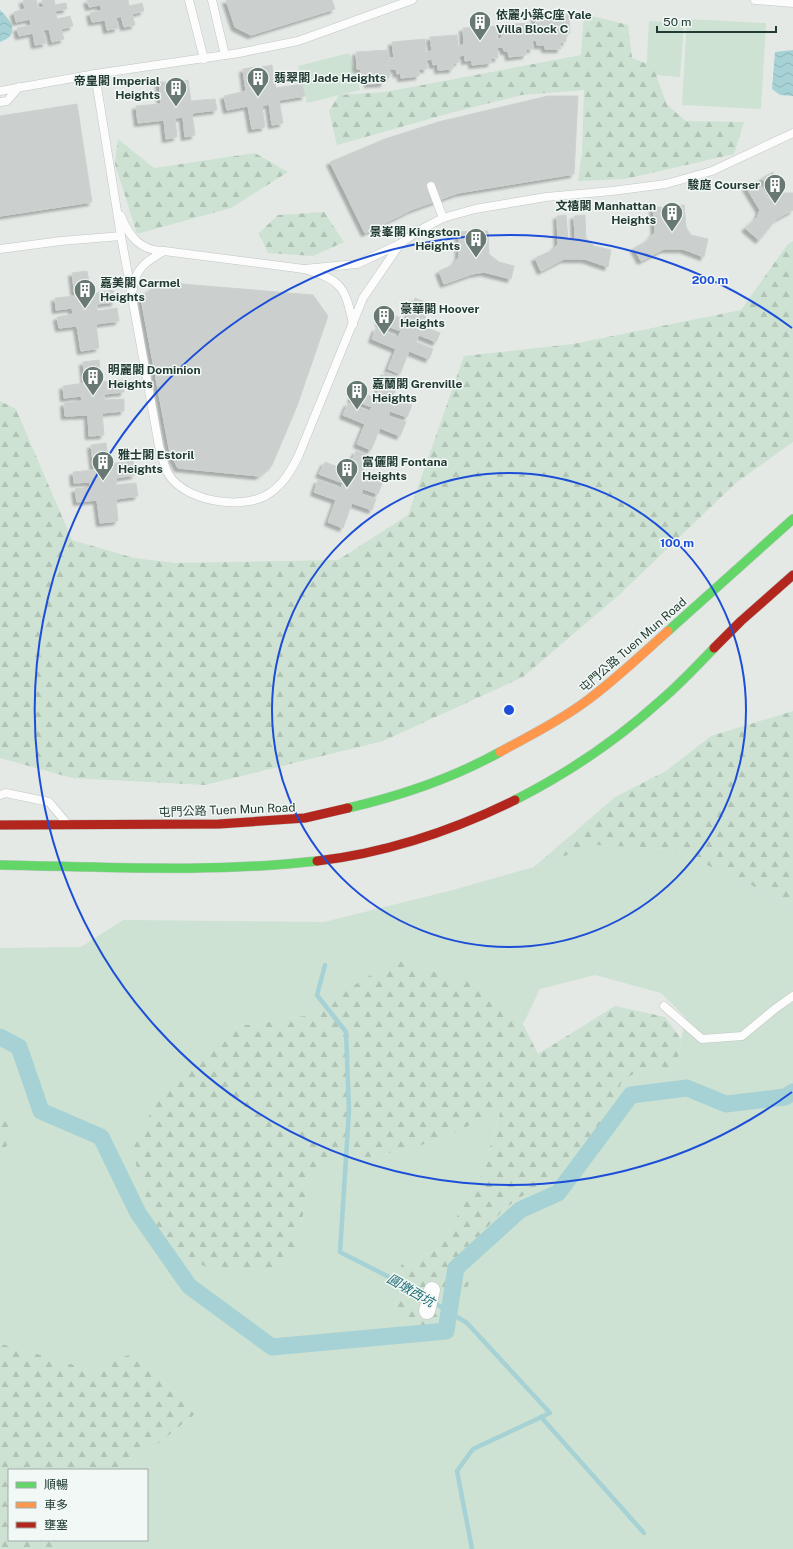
<svg xmlns="http://www.w3.org/2000/svg" width="793" height="1549" font-family="'Public Sans','Noto Sans TC',sans-serif">
<style>
.green{fill:#cde2d2;fill-rule:evenodd}
.forest{fill:url(#forest-firs)}
.water{fill:url(#water-waves)}
.lines{fill:none;stroke-linecap:round;stroke-linejoin:round}
.stream{stroke:#a6d2d5;stroke-width:4.5}
.canal{stroke:#a6d2d5;stroke-width:17}
.building{fill:#cbd0ce;stroke:#cdd2cf;filter:url(#shadow)}
.lane-casing{stroke:#c1c6c3;stroke-width:9}
.street-casing{stroke:#c1c6c3;stroke-width:17}
.fast-casing{stroke:#bdc5c2;stroke-width:10}
.slow-casing{stroke:#bdc5c2;stroke-width:10}
.jam-casing{stroke:#bdc5c2;stroke-width:10}
.lane{stroke:#fbfcfb;stroke-width:8}
.street{stroke:#fbfcfb;stroke-width:16}
.fast{stroke:#63d668;stroke-width:9}
.slow{stroke:#ff974d;stroke-width:9}
.jam{stroke:#b3261e;stroke-width:9}
.ring{fill:none;stroke:#1d4ed8;stroke-width:2}
.labels{text-anchor:middle;stroke-width:3;stroke-linejoin:round;paint-order:stroke}
.poi-label{font-size:12px;font-weight:bold;fill:#233c33;stroke:#f2f8f5;text-anchor:start}
.street-label{font-size:12px;fill:#233c33;stroke:#f2f8f5}
.water-label{font-size:13px;font-style:italic;fill:#1f6c75;stroke:#f2f8f5}
.centre{fill:#1d4ed8;stroke:#f2f8f5;stroke-width:2}
.ring-label{font-size:12px;text-anchor:middle;font-weight:bold;fill:#1d4ed8;stroke:#f2f8f5;stroke-width:3;stroke-linejoin:round;paint-order:stroke}
</style>
<defs>
<pattern id="forest-firs" width="22" height="20" patternUnits="userSpaceOnUse"><rect width="22" height="20" fill="#cde2d2"/><path d="M5 1l3.5 6h-7zM16 11l3.5 6h-7z" fill="#b0c3b5"/></pattern>
<pattern id="water-waves" width="16" height="10" patternUnits="userSpaceOnUse"><rect width="16" height="10" fill="#a6d2d5"/><path d="M0 5q4-4 8 0t8 0" fill="none" stroke="#8fb5b7"/></pattern>
<filter id="shadow"><feDropShadow dx="-3.5" dy="3.5" stdDeviation="1" flood-color="#0004"/></filter>
</defs>
<rect width="100%" height="100%" fill="#e4e9e6"/>
<g class="green">
<path d="M687,19L766,23L761,109L682,105Z"/>
<path d="M649,21L684,23L680,77L646,74Z"/>
<path d="M349,53L360,90L307,103L298,66Z"/>
<path d="M595,845L669,849L735,877L793,906V1549H66L69,1540H147V1470H125L195,1414L163,1380L131,1354L91,1370L14,1347L0,1344V1158L15,1131L0,1113V948L81,947L123,920L324,922L449,891L534,867ZM595,975L661,993L685,1017L676,1070L643,1068L622,1081L593,1151L559,1171L505,1208L473,1243L401,1265L438,1249L483,1172L501,1108L453,1134L413,1148L350,1161L320,1162L308,1190L296,1249L276,1273L249,1269L160,1246L132,1151L227,1028L304,1016L474,983L523,1024L540,989Z"/>
</g>
<g class="forest">
<path d="M584,14L628,25L632,58L653,66L667,105L686,121L744,122L734,154L625,179L578,181L582,153L584,90L522,95L454,112L337,145L329,111L339,95L385,92L581,55Z"/>
<path d="M118,139L154,168L255,153L288,172L231,208L137,234L115,164Z"/>
<path d="M324,212L344,242L313,256L268,253L259,233L278,215Z"/>
<path d="M793,241V442L737,482L619,595L523,677L383,741L205,785L72,778L0,758V401L16,409L72,540L134,558L176,563L338,560L408,515L464,356L573,344L741,310L787,245Z"/>
<path d="M793,711V906L735,877L669,849L595,845L534,867L615,797L666,771L711,736Z"/>
<path d="M395,960L474,983L523,1024L538,1054L615,1006L665,1017L681,1039L676,1070L643,1068L622,1081L594,1151L559,1171L505,1208L473,1243L480,1262L438,1345L413,1337L394,1307L401,1265L438,1249L483,1172L501,1109L453,1134L413,1148L350,1161L320,1162L308,1190L296,1249L276,1273L249,1269H211L160,1246L132,1151L155,1104L227,1028L304,1016Z"/>
<path d="M0,1113L15,1131L0,1158Z"/>
<path d="M0,1344L14,1347L91,1370L131,1354L163,1380L195,1414L125,1470H9V1540H69L66,1549H0Z"/>
</g>
<g class="water">
<path d="M0,10C11,20 21,35 0,42Z"/>
<path d="M793,50V96L780,95L772,89L775,52Z"/>
</g>
<g class="lines">
<g class="stream">
<path d="M325,965L317,995L346,1032L349,1111L340,1252L391,1278L426,1299"/>
<path d="M433,1302L467,1323L550,1413L473,1449L457,1471L472,1549"/>
<path d="M541,1417L644,1533"/>
</g>
<path class="canal" d="M0,1037L19,1047L41,1111L101,1137L138,1213L189,1286L272,1347L446,1331L456,1268L520,1210L558,1193L631,1095L687,1088L726,1104L785,1097L793,1092"/>
</g>
<g class="building">
<path d="M23,0H36L38,8L44,7L42,0H54L55,5L66,3L67,9L55,11L57,19L70,16L73,26L61,29L64,39L52,42L49,29L43,30L46,43L35,45L33,33L19,36L17,28L31,25L30,19L16,22L14,12L25,9Z"/>
<path d="M87,0H128L129,6L142,3L144,11L132,14L135,25L124,27L121,16L116,18L118,28L107,30L105,20L92,22L90,13L102,10L100,5L89,7Z"/>
<path d="M226,0H332L335,9L251,35L235,27Z"/>
<path d="M569,14L570,33H566V42H560L561,49H545V45H537L536,40L532,41V32H536L535,16Z"/>
<path d="M531,23L533,49H526V55L509,57L508,51H504L503,47H497V39L502,38L501,25Z"/>
<path d="M496,26L498,58H491V63L472,65V60L465,61V55L459,56L458,46L464,45L463,28Z"/>
<path d="M457,35L459,62L453,63V69L438,70V64L433,65L432,59L427,60L426,52L432,51L430,37Z"/>
<path d="M425,39L427,69H419V76L401,78V73L397,74L396,69H390L389,58H394L392,42Z"/>
<path d="M388,50L390,77L384,78V83L368,84L367,77L362,78L361,69H357L356,52Z"/>
<path d="M272,65L276,88L302,84L305,96L279,100L283,123L272,125L269,104L262,106L265,127L252,129L248,106L227,110L224,96L246,91L243,69L255,67L260,90L266,88L262,67Z"/>
<path d="M188,80L191,101L215,99L217,110L192,113L195,135L185,137L183,117L175,118L177,137L166,139L164,120L138,123L136,106L161,104L159,82H170L173,102H178L176,82Z"/>
<path d="M548,96H578L574,174L458,193L411,210L365,233L330,162L385,139L438,122Z"/>
<path d="M77,104L92,202L0,216V116Z"/>
<path d="M773,172L784,193H793V210L776,219L759,240L745,228L757,218L760,210L746,187L757,181L768,199L774,196L762,178Z"/>
<path d="M684,205L686,227L691,235L708,239L704,257L683,249H664L641,261L634,248L647,241L655,232L653,207H666L668,228H674L672,206Z"/>
<path d="M566,215L568,240L575,239L574,216L585,215L586,238L594,246L611,250L608,267L585,259H564L541,271L535,258L551,251L558,244L557,216Z"/>
<path d="M471,231L472,254L479,253V231H488L489,254L499,262L514,266L511,279L484,272L472,274L444,284L439,271L453,265L459,257V232Z"/>
<path d="M87,271L91,294L113,290L115,302L97,304V311L117,308L119,321L96,324L99,348L81,351L77,326L59,328L57,317L73,314L72,308L56,310L55,298L75,296L72,273Z"/>
<path d="M159,282L313,295L328,316L297,406L272,465L259,476L178,468L170,453L141,298Z"/>
<path d="M415,298L430,304L422,326L440,333L436,342L419,335L416,342L433,349L429,359L409,351L400,374L388,369L396,349L372,339L376,328L398,337L401,331L379,323L383,311L406,320Z"/>
<path d="M99,360L101,382L123,380L124,392L104,394L105,400L124,399V411L102,413L104,435L89,436L88,415L65,416L64,403L82,401L81,396L64,398L63,386L85,383L83,362Z"/>
<path d="M385,372L400,377L392,399L412,405L407,417L390,411L388,416L406,422L400,436L380,428L371,450L357,444L365,424L343,415L348,403L370,411L372,407L351,399L355,390L375,398Z"/>
<path d="M106,443L109,464L133,461L135,475L116,478V485L136,483L138,496L116,499L118,521L100,523L97,500L77,502L75,489L90,487V482L74,483L73,472L94,470L91,445Z"/>
<path d="M356,451L368,455L362,473L383,481L378,494L363,489L361,494L376,499L372,510L352,503L343,528L328,522L336,500L314,492L318,480L341,488L343,483L319,474L325,462L348,471Z"/>
</g>
<g class="lines">
<g class="lane-casing">
<g id="lane">
<path d="M189,0L204,59"/>
<path d="M212,0L225,55"/>
<path d="M755,0L793,3"/>
<path d="M95,74L121,236L159,446C162,455 164,467 169,475C186,502 245,511 270,493C284,483 290,472 298,457L363,298L400,244"/>
<path d="M0,91L95,74L239,53L298,41L412,0"/>
<path d="M0,102L7,101L19,87"/>
<path d="M431,186L443,218"/>
<path d="M121,216C129,237 141,251 164,251"/>
<path d="M0,249L61,241L121,236"/>
<path d="M304,269L357,264L400,244L418,231L443,218L475,209L546,197L612,191L666,184L712,171L793,133"/>
<path d="M133,289C135,268 147,261 164,251L304,269C342,280 345,287 353,324"/>
<path d="M0,795L6,793L49,802L65,821"/>
<path d="M664,1006L702,1039L742,1036L776,1008L793,996"/>
</g>
</g>
<g class="street-casing">
<path id="street" d="M427,1311L432,1290"/>
</g>
<g class="fast-casing">
<g id="fast">
<path d="M668,631L793,519"/>
<path d="M515,800C568,773 616,741 660,701C679,685 697,666 714,648"/>
<path d="M348,808C400,796 453,778 500,752"/>
<path d="M0,865C106,867 212,873 317,861"/>
</g>
</g>
<g class="slow-casing">
<path id="slow" d="M500,752C529,736 558,722 585,702C614,681 641,655 668,631"/>
</g>
<g class="jam-casing">
<g id="jam">
<path d="M714,648L741,621L793,575"/>
<path d="M0,825L219,824L305,818L348,808"/>
<path d="M317,861C385,853 454,830 515,800"/>
</g>
</g>
<use href="#lane" class="lane"/>
<use href="#street" class="street"/>
<use href="#fast" class="fast"/>
<use href="#slow" class="slow"/>
<use href="#jam" class="jam"/>
</g>
<g class="ring">
<circle cx="509" cy="710" r="237"/>
<path d="M792 1092A475 475 0 1 1 792 328"/>
</g>
<defs>
<g id="building-pin" transform="scale(1.15)"><path d="M0 17L-7.5 6A9.5 9.5 0 1 1 7.5 6Z" fill="#677972" stroke="#f2f8f5"/><path d="M-4-6H4V6H1V3H-1V6H-4ZM-2.5-4.3h1.7v1.8h-1.7ZM.8-4.3h1.7v1.8H.8ZM-2.5-1h1.7V.8h-1.7ZM.8-1h1.7V.8H.8Z" fill="#fff"/></g>
</defs>
<g fill-rule="evenodd">
<use href="#building-pin" x="480" y="22"/>
<use href="#building-pin" x="258" y="78"/>
<use href="#building-pin" x="176" y="88"/>
<use href="#building-pin" x="775" y="185"/>
<use href="#building-pin" x="672" y="213"/>
<use href="#building-pin" x="476" y="239"/>
<use href="#building-pin" x="85" y="290"/>
<use href="#building-pin" x="384" y="316"/>
<use href="#building-pin" x="93" y="377"/>
<use href="#building-pin" x="357" y="391"/>
<use href="#building-pin" x="103" y="462"/>
<use href="#building-pin" x="347" y="469"/>
</g>
<g class="labels">
<g class="poi-label">
<text x="496" y="19">依麗小築C座 Yale<tspan x="496" dy="14">Villa Block C</tspan></text>
<text x="274" y="82">翡翠閣 Jade Heights</text>
<text x="160" y="85" text-anchor="end">帝皇閣 Imperial<tspan x="160" dy="14">Heights</tspan></text>
<text x="760" y="189" text-anchor="end">駿庭 Courser</text>
<text x="656" y="210" text-anchor="end">文禧閣 Manhattan<tspan x="656" dy="14">Heights</tspan></text>
<text x="460" y="236" text-anchor="end">景峯閣 Kingston<tspan x="460" dy="14">Heights</tspan></text>
<text x="100" y="287">嘉美閣 Carmel<tspan x="100" dy="14">Heights</tspan></text>
<text x="400" y="313">豪華閣 Hoover<tspan x="400" dy="14">Heights</tspan></text>
<text x="108" y="374">明麗閣 Dominion<tspan x="108" dy="14">Heights</tspan></text>
<text x="372" y="388">嘉蘭閣 Grenville<tspan x="372" dy="14">Heights</tspan></text>
<text x="118" y="459">雅士閣 Estoril<tspan x="118" dy="14">Heights</tspan></text>
<text x="362" y="466">富儷閣 Fontana<tspan x="362" dy="14">Heights</tspan></text>
</g>
<g class="street-label">
<text transform="translate(633 645) rotate(-41)" y="4">屯門公路 Tuen Mun Road</text>
<text transform="translate(227 810) rotate(-2)" y="4">屯門公路 Tuen Mun Road</text>
</g>
<g class="water-label">
<text transform="translate(411 1290) rotate(30)" y="5">圓墩西坑</text>
</g>
</g>
<circle cx="509" cy="710" r="6" class="centre"/>
<g class="ring-label">
<text x="710" y="284">200 m</text>
<text x="677" y="547">100 m</text>
</g>
<rect x="8" y="1469" width="140" height="72" fill="#f2f8f5" stroke="#9fada7"/>
<rect x="16" y="1482" width="20" height="6" fill="#63d668" stroke="#9fada7"/>
<text x="44" y="1489" font-size="12" fill="#233c33">順暢</text>
<rect x="16" y="1502" width="20" height="6" fill="#ff974d" stroke="#9fada7"/>
<text x="44" y="1509" font-size="12" fill="#233c33">車多</text>
<rect x="16" y="1522" width="20" height="6" fill="#b3261e" stroke="#9fada7"/>
<text x="44" y="1529" font-size="12" fill="#233c33">壅塞</text>
<path d="M657 26v6h119v-6" fill="none" stroke="#233c33" stroke-width="2"/>
<text x="663" y="26" font-size="12" fill="#233c33" stroke="#f2f8f5" stroke-width="3" paint-order="stroke">50 m</text>
</svg>
